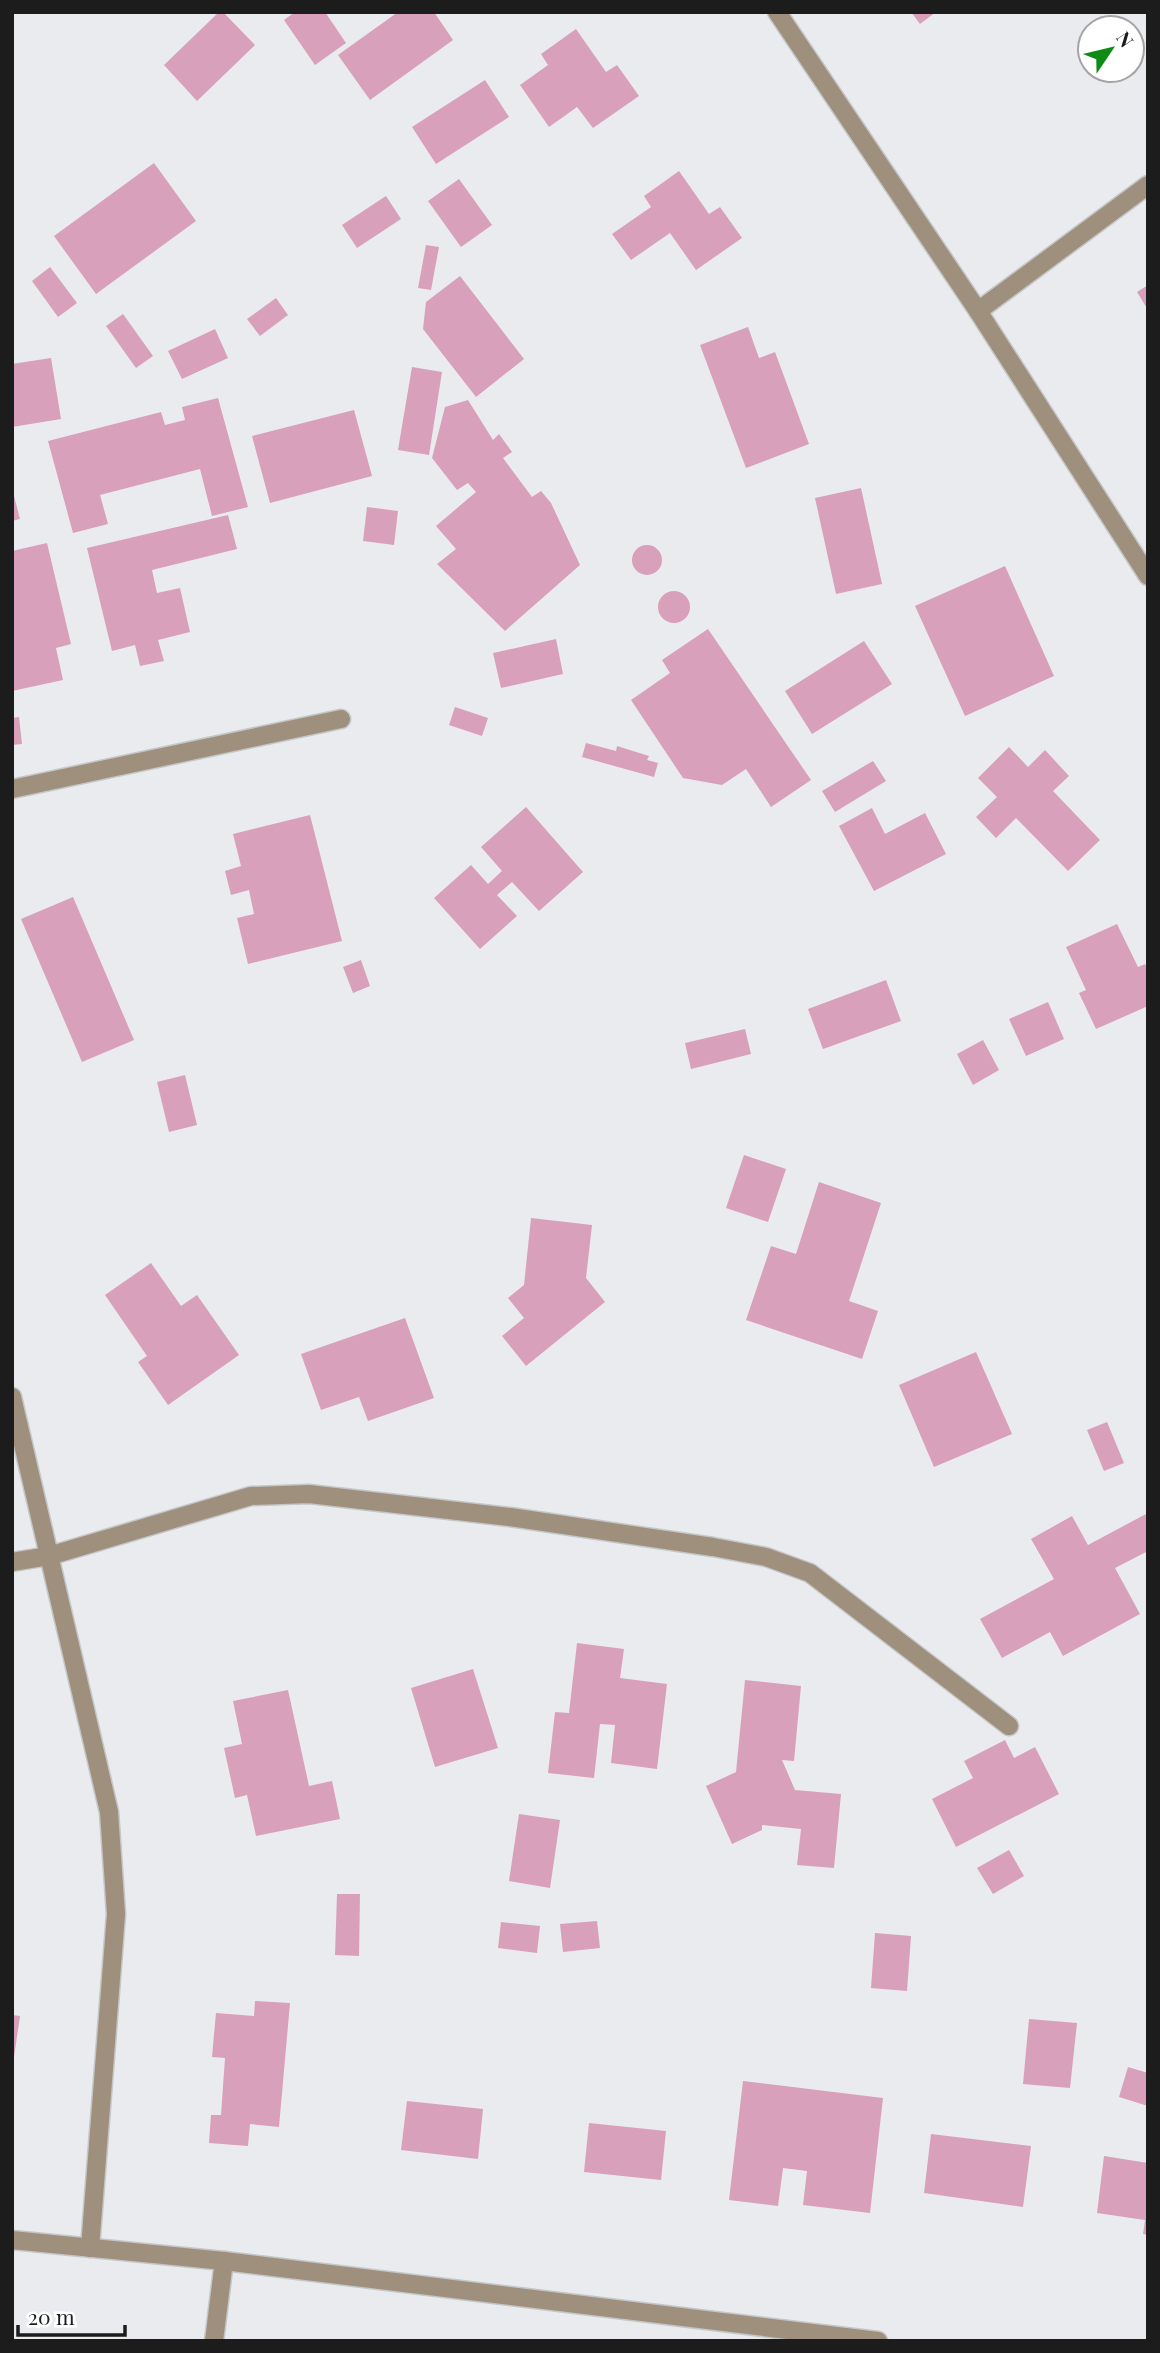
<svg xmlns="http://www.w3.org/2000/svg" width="1160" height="2353" font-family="'Playfair Display',serif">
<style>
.building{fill:#d8a0bb}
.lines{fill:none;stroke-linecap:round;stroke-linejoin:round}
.street-casing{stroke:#c5c6c8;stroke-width:21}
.street{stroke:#9e907c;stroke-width:18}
</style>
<rect width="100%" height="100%" fill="#eaebee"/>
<g class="building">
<path d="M219,12H223L255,45L197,101L164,65Z"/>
<path d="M295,12H325L346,43L315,65L284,20Z"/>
<path d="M398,12H434L453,40L370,100L338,55Z"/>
<path d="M911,12H936L920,24Z"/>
<path d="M576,29L606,72L617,65L639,96L593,128L577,107L549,127L520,85L548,65L541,54Z"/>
<path d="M485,80L509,117L436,164L412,127Z"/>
<path d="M154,163L196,221L96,294L54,236Z"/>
<path d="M679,171L709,214L720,207L742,238L696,270L670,233L631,260L612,234L651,207L644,196Z"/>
<path d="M459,179L492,225L461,247L428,201Z"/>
<path d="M386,196L401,219L357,248L342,225Z"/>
<path d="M426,245L439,247L431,290L418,288Z"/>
<path d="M50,267L77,303L58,317L32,281Z"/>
<path d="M460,276L524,359L476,397L423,329L426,302Z"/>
<path d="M1148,285V310L1137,292Z"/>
<path d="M276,298L288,315L260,336L247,319Z"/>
<path d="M123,314L153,356L136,368L106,326Z"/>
<path d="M748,327L759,358L775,352L809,444L746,468L700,345Z"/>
<path d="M215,329L228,358L182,379L168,351Z"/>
<path d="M51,358L61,419L12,427V364Z"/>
<path d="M412,367L442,372L429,455L398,450Z"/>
<path d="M218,398L248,507L212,516L200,469L100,495L108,524L73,533L48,441L161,412L165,425L185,420L182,407Z"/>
<path d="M468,400L493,440L499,434L512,452L503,458L532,497L541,491L551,503L580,565L505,631L437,564L456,549L436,526L476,492L468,483L457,490L432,458L445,407Z"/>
<path d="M354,410L372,476L270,503L252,436Z"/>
<path d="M12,488L20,519L12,521Z"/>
<path d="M861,488L882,584L836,594L815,498Z"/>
<path d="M367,507L398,511L394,545L363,541Z"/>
<path d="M228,515L237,549L152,570L157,593L180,588L190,632L158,640L164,661L140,666L135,645L112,651L87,548Z"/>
<path d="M47,543L71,644L56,648L63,680L12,691V551Z"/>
<circle cx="647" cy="560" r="15"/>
<path d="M1005,566L1054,676L965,716L915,606Z"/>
<circle cx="674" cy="607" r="16"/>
<path d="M708,629L811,780L771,807L746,769L722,785L683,778L631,700L670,673L662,660Z"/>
<path d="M556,639L563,674L501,688L493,653Z"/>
<path d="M864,641L892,684L812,734L785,691Z"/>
<path d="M455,707L488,718L482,736L449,725Z"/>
<path d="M19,717L22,744L12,745V718Z"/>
<path d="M586,743L616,751L617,746L649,756L647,760L658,763L654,777L582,757Z"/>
<path d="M1009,747L1028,767L1045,750L1069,776L1053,791L1100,840L1068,871L1016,818L996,838L976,817L997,797L978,778Z"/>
<path d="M873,761L886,781L835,812L822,791Z"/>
<path d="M526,807L583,872L539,911L512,882L497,895L517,916L480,949L434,898L471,865L488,884L502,871L481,847Z"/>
<path d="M872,808L885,834L925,813L946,854L874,891L839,826Z"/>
<path d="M310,815L342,941L248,964L237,918L254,914L249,890L231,895L225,871L241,866L233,834Z"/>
<path d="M73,897L134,1040L82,1062L21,919Z"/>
<path d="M1117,924L1138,967L1145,964L1148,970V1006L1096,1029L1079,993L1086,990L1066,947Z"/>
<path d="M361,960L370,986L353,993L343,967Z"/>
<path d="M886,980L901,1021L823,1049L808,1009Z"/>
<path d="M1048,1002L1064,1039L1026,1056L1009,1019Z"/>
<path d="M745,1029L751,1054L691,1069L685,1043Z"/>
<path d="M983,1040L999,1070L973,1085L957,1054Z"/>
<path d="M185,1075L197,1125L169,1132L157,1082Z"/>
<path d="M744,1155L786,1169L768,1222L726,1208Z"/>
<path d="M819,1182L881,1203L849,1301L878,1311L862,1359L746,1320L771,1246L796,1254Z"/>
<path d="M531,1218L592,1225L586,1278L605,1302L526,1366L502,1336L524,1318L508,1298L524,1285Z"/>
<path d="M151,1263L181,1306L197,1295L239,1355L168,1405L138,1362L147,1356L105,1295Z"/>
<path d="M405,1318L434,1398L368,1421L359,1397L321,1410L301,1354Z"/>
<path d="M976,1352L1012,1434L934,1467L899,1385Z"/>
<path d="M1107,1422L1124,1463L1104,1471L1087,1430Z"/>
<path d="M1146,1514L1148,1551L1115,1568L1140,1614L1063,1656L1050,1632L1002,1658L980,1619L1054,1579L1031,1539L1072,1516L1088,1545Z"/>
<path d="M577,1643L624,1649L620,1678L667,1684L657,1769L611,1763L615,1725L600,1724L594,1778L548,1773L555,1712L569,1713Z"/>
<path d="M473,1669L498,1748L435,1767L411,1688Z"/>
<path d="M745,1680L801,1686L794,1761L782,1760L795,1790L841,1794L834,1868L797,1865L801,1829L762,1825V1830L732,1844L706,1786L736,1772Z"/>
<path d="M288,1690L309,1786L332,1781L340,1819L256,1836L247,1795L235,1798L224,1748L242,1744L233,1701Z"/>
<path d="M1005,1740L1014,1758L1035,1747L1059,1794L956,1847L932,1799L973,1778L964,1761Z"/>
<path d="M519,1814L560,1820L550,1888L509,1881Z"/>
<path d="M1009,1850L1024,1876L993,1894L977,1868Z"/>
<path d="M337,1894H360L359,1956L335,1955Z"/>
<path d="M597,1921L600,1948L563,1952L560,1924Z"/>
<path d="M501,1922L540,1926L537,1953L498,1948Z"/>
<path d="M875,1933L911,1936L907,1991L871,1988Z"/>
<path d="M255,2001L290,2003L279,2127L250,2124L248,2146L209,2143L211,2115H221L225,2058L212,2057L216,2013L254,2016Z"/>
<path d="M12,2015L20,2016L14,2057H12Z"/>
<path d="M1029,2019L1077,2023L1070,2088L1023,2084Z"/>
<path d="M1128,2067L1148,2073V2106L1119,2097Z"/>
<path d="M743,2081L883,2098L870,2213L803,2205L807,2171L783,2168L778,2206L729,2200Z"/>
<path d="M407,2101L483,2109L478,2159L401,2150Z"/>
<path d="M589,2123L666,2131L661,2180L584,2172Z"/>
<path d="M931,2134L1031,2146L1023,2207L924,2193Z"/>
<path d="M1104,2156L1148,2163V2235L1143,2234L1145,2220L1097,2213Z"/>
</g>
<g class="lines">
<g class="street-casing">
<g id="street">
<path d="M777,12L978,311L1148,576"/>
<path d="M978,311L1148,185"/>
<path d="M12,789L341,719"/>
<path d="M12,1397L109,1812L116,1914L90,2248"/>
<path d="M12,1562L49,1556L251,1496L309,1494L510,1517L713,1547L766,1557L810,1573L1009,1726"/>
<path d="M12,2240L224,2261L878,2341"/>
<path d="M214,2341L224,2261"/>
</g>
</g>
<use href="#street" class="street"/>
</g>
<rect width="1160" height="2353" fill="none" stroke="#1c1c1d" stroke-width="28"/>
<g transform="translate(1111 49) rotate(55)"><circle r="33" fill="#ffffff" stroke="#a4a4a5" stroke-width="2"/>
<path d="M0-5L12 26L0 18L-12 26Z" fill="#0f8b15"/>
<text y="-10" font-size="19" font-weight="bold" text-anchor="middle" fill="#1c1c1d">N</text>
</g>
<path d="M18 2325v10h107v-10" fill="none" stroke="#1c1c1d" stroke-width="3.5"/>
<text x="28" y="2325" font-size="21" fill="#1c1c1d" stroke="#ffffff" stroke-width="5" paint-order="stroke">20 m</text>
</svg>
